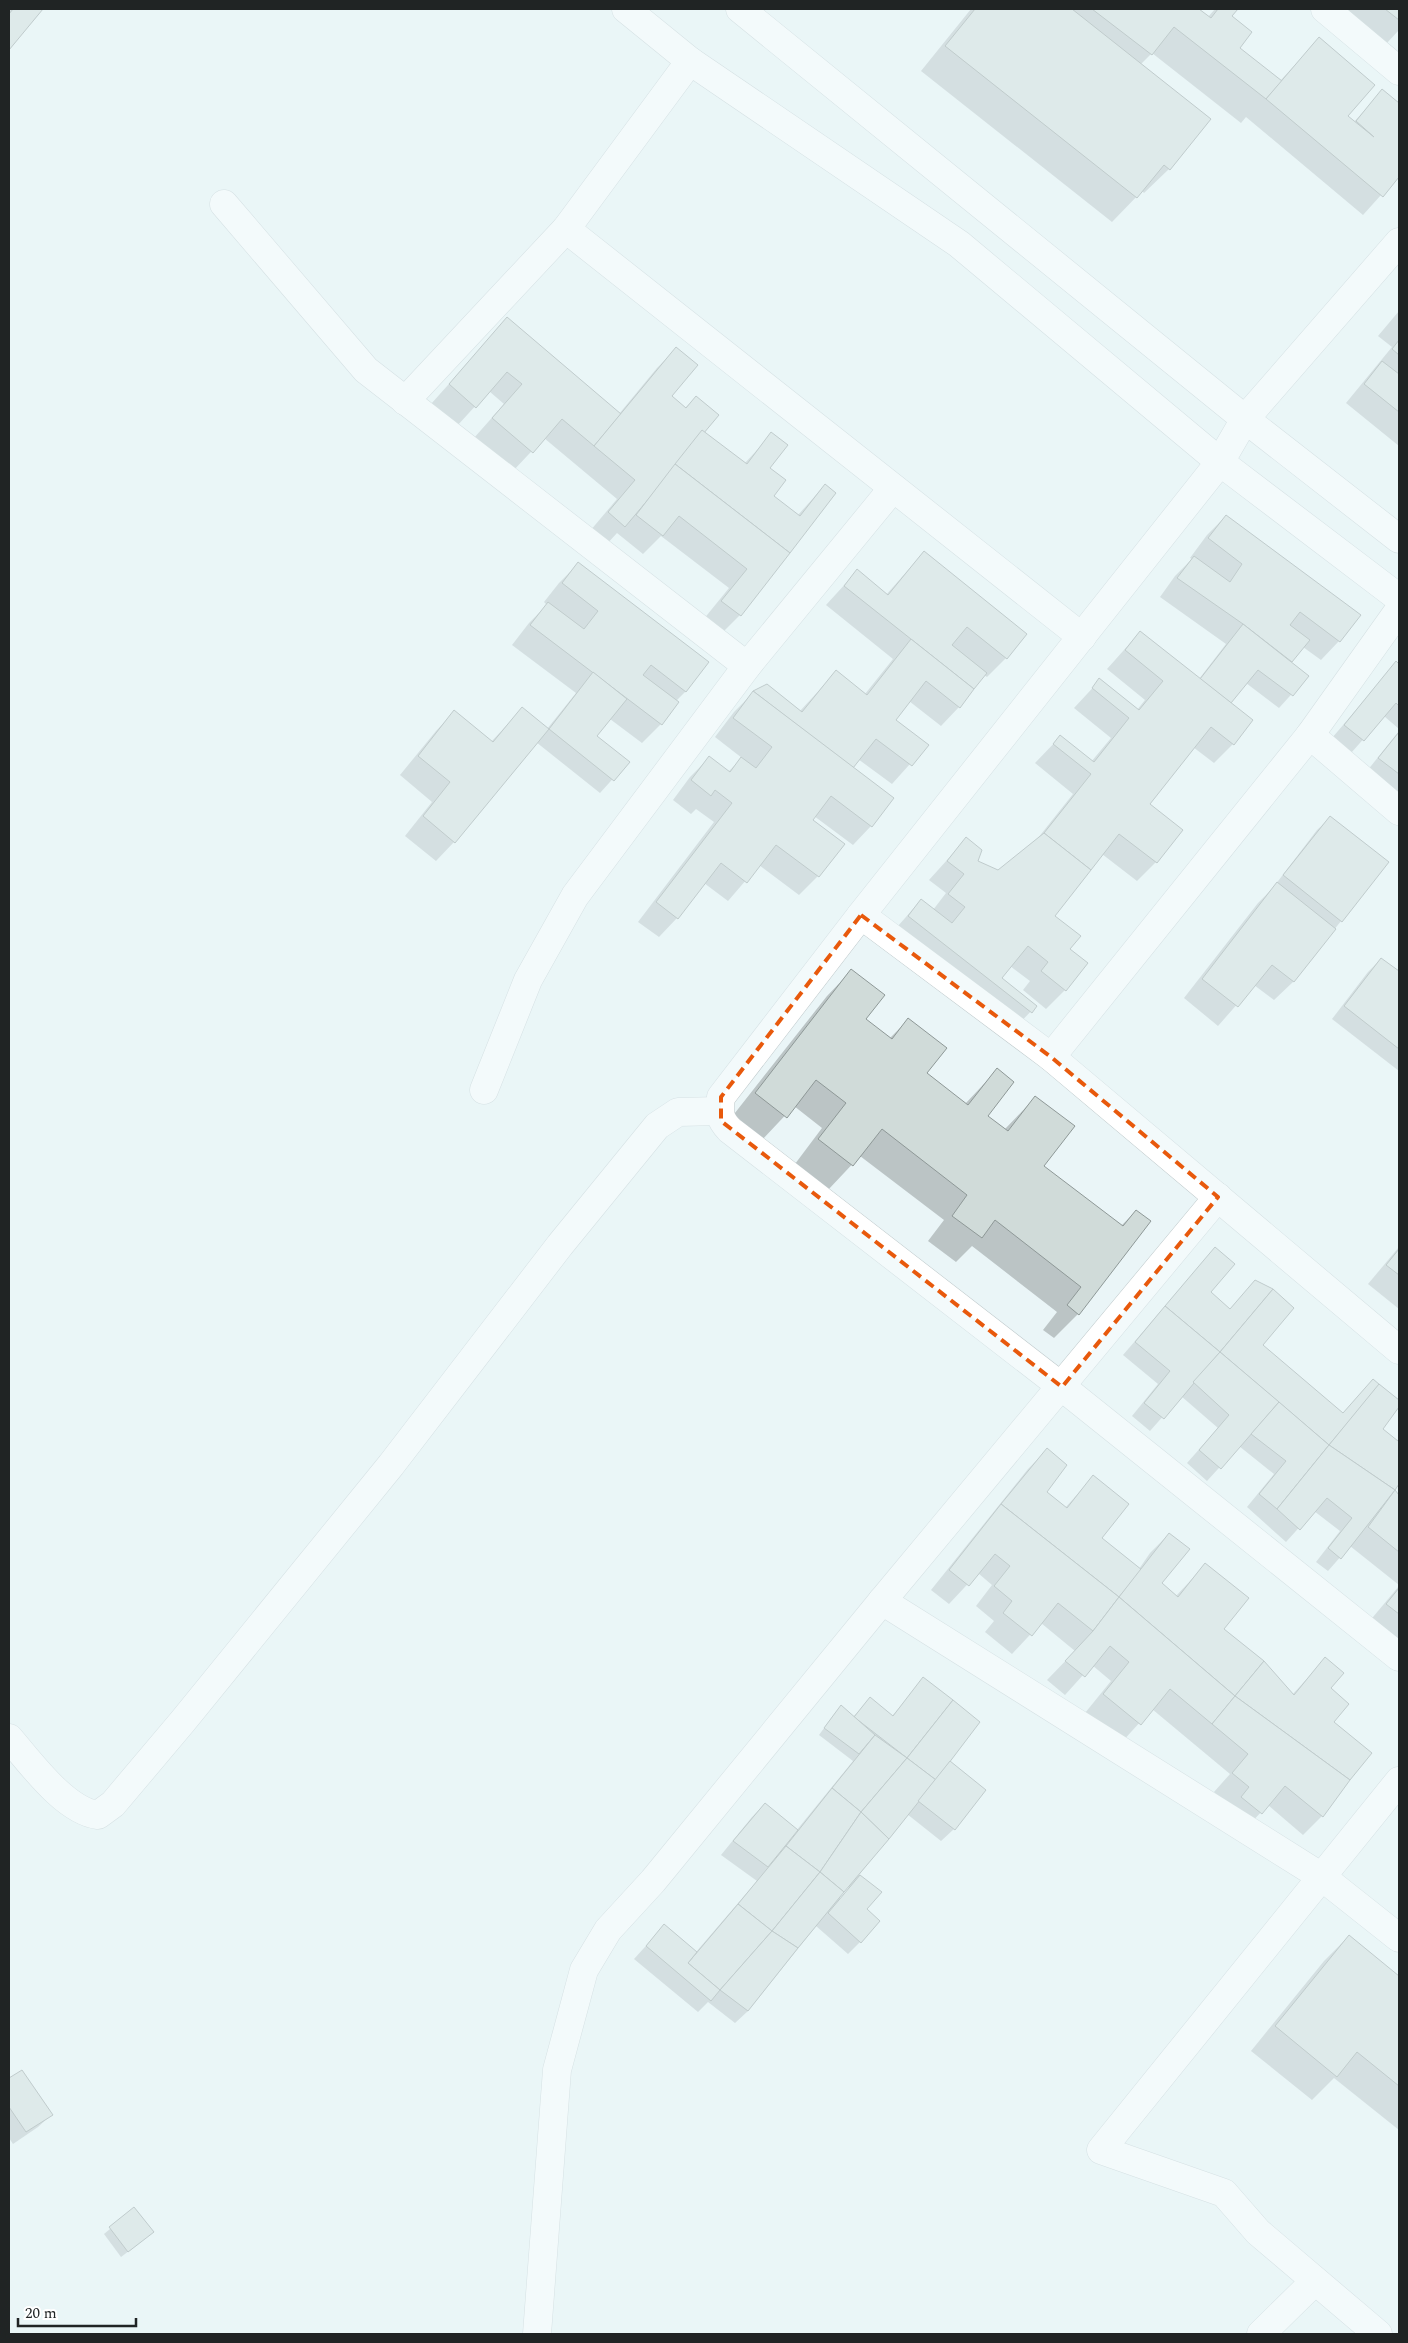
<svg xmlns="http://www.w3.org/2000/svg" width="1408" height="2343" font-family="Spectral,serif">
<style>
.shadow{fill:#0003;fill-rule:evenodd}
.building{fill:#d0dbd9;stroke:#8e9897}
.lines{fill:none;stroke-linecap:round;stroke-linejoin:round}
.minor-casing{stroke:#bfc9cb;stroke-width:29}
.tertiary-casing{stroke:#bfc9cb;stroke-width:29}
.minor{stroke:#fff;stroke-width:28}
.tertiary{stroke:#fff;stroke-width:28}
.marked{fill:none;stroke:#e8590c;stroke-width:4;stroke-dasharray:10 6;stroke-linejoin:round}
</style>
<rect width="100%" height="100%" fill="#eaf5f7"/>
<g class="shadow">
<path d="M11,9H41L9,48V12Z"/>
<path d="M971,9H1197L1208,17L1215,9H1237L1231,16L1238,49L1280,81L1319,39L1347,116L1354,122L1382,91L1399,105V175L1363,215L1246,117L1241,123L1152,53L1140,65L1209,119L1169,169L1144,193L1142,191L1112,222L921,71Z"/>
<path d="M1343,9H1399V30L1386,44Z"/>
<path d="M1399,311V446L1346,403L1392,347L1378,336Z"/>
<path d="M507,319L619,414L657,368L676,349L670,396L685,408L696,397L703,432L744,464L772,434L769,468L772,496L798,515L825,485L740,615L721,634L703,620L729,588L661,536L643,554L617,533L606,545L590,531L617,499L544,438L513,471L474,438L504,404L489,391L457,426L431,404Z"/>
<path d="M1226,516L1339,641L1321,660L1303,647L1290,662L1308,676L1279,708L1246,683L1229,704L1233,744L1214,763L1193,747L1148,804L1156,862L1137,881L1102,854L1053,916L1069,949L1065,990L1046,1009L1023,990L1030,981L1010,966L1000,978L1036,1006L1012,1031L890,935L921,900L933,910L946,893L929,880L966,839L976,862L998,872L1034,843L1073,794L1035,763L1060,737L1091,762L1111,738L1074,708L1100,680L1137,710L1145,700L1107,669L1140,632L1199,679L1226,644L1160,597L1175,576L1192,559L1190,558L1207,535Z"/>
<path d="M924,552L1025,634L1006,658L987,677L984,675L959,707L941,726L909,701L895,720L927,745L892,784L858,759L851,768L871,826L853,845L814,816L811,820L818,876L799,895L759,865L728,901L704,883L677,918L659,937L638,922L714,822L696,809L691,814L673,800L690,777L709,758L728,772L742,758L715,737L734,712L754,692L800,711L836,672L865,694L893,659L826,605L857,571L886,595Z"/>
<path d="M578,564L686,691L676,701L677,702L661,724L642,743L610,719L596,737L628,762L600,793L536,742L454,842L436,861L405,836L432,802L400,775L436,731L454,712L491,742L522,709L547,729L576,693L512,645L529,623L547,605L544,602L559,583Z"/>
<path d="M1396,663L1399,666V729L1384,716L1351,753L1332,738Z"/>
<path d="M1399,731V798L1367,771Z"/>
<path d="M1330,818L1341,921L1293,982L1274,1000L1254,985L1218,1026L1184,998L1258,903L1272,889L1317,830Z"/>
<path d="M1381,959L1399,973V1071L1332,1019L1368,972Z"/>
<path d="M851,971L864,1019L889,1039L908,1020L926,1074L965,1104L997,1070L986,1116L1004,1130L1035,1098L1042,1166L1121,1226L1136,1211L1078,1314L1054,1338L1043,1330L1057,1312L972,1246L956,1262L928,1241L944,1220L860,1156L828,1190L795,1164L822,1128L794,1106L761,1141L731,1118L827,996Z"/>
<path d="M1399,1247V1309L1368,1284Z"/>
<path d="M1203,1262L1209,1292L1229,1310L1255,1282L1261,1345L1342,1414L1373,1381L1399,1401V1405L1381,1430L1396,1442L1399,1438V1482L1389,1495L1395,1492L1399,1497V1585L1350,1546L1328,1571L1316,1562L1340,1531L1314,1511L1286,1542L1247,1507L1274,1474L1239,1446L1207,1481L1187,1463L1218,1428L1181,1396L1150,1431L1132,1416L1158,1384L1123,1355Z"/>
<path d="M1047,1450L1045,1492L1065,1508L1093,1477L1100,1538L1139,1569L1150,1553L1169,1534L1160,1583L1176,1596L1205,1565L1222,1629L1292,1695L1325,1659L1332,1723L1370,1753L1322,1816L1303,1835L1268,1805L1242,1832L1231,1807L1214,1792L1230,1774L1152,1709L1121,1743L1085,1713L1111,1681L1092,1665L1065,1695L1047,1680L1075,1651L1041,1623L1012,1654L985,1632L994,1621L976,1606L992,1585L978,1573L949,1604L931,1590L1028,1469Z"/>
<path d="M1399,1586V1640L1368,1623Z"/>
<path d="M924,1679L948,1761L954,1829L941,1841L907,1814L859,1875L880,1893L865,1909L860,1942L848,1954L816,1926L748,2011L735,2023L708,2002L698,2012L634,1959L664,1926L696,1952L757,1881L721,1855L752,1817L765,1804L796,1831L853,1761L819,1735L835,1713L841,1707L853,1717L870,1699L892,1716ZM848,1887L850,1889L841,1899L838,1897Z"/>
<path d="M1349,1936L1399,1977V2130L1334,2078L1312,2100L1251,2051L1324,1961Z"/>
<path d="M21,2072L51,2115L38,2127L13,2144L9,2138V2080Z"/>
<path d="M134,2209L146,2238L121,2257L104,2234Z"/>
</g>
<g class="building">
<path d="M13,9H43L9,50V14Z"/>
<path d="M975,9H1072L1211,119L1170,170L1164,165L1137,198L945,46Z"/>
<path d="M1092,9H1199L1211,18L1218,9H1238L1232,16L1252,32L1240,48L1282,81L1266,99L1174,27L1152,55Z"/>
<path d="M1385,9H1399V20Z"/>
<path d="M1319,37L1375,85L1348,116L1374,137L1356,121L1382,89L1399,103V177L1383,197L1266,99Z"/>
<path d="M507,317L621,414L594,446L562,419L533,453L492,418L522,384L507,372L476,408L449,384Z"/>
<path d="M1399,340V355L1392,349Z"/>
<path d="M676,347L698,365L672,396L686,408L696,396L719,415L625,527L608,512L635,480L594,446Z"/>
<path d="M1382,361L1399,374V412L1364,384Z"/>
<path d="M702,430L747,464L771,432L788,445L770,468L786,480L774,496L800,516L825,484L836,493L790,553L675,464Z"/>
<path d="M675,464L790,553L741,616L721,601L747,569L679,516L663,536L636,515Z"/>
<path d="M1226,515L1361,615L1340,642L1300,612L1290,625L1310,640L1292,662L1243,624L1177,578L1194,556L1230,582L1242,564L1208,538Z"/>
<path d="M924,551L1027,634L1007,659L967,627L952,645L987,673L974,689L844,586L857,569L888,595Z"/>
<path d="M578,562L709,662L686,692L651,665L643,675L679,702L662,725L530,625L548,602L584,629L598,611L562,583Z"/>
<path d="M1243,624L1309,676L1293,696L1258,670L1231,703L1200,679Z"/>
<path d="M1140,631L1253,720L1234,745L1211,727L1150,804L1183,830L1157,863L1119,834L1091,870L1044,833L1091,774L1053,744L1060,735L1094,762L1129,718L1092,688L1099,678L1139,710L1163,681L1125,650Z"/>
<path d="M911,639L974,689L960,708L926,681L896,720L929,745L912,766L876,739L853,768L753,691L767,684L802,712L836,670L867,695Z"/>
<path d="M1396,661L1399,664V706L1396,703L1364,741L1344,725Z"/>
<path d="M593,672L627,699L597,736L630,762L614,781L549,729Z"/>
<path d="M753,691L894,798L872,827L831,796L813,820L845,844L819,877L776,845L747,883L721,863L678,919L656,902L732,803L715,790L711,796L691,780L709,756L730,772L741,757L756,768L772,747L733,718Z"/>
<path d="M522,707L549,729L455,843L423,816L450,782L418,756L454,710L493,742Z"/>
<path d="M1399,732V774L1378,758Z"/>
<path d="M1330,816L1389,862L1342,922L1283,875Z"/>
<path d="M1044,833L1091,870L1055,916L1081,936L1070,949L1088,963L1066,991L1041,971L1048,962L1028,946L1002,978L1037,1006L1032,1013L908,916L921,899L952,923L965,907L948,894L964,874L947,861L966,837L982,850L978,861L998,870Z"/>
<path d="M1277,882L1336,929L1294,982L1272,965L1238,1007L1202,979Z"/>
<path d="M1381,958L1399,971V1049L1344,1006Z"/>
<path d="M851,969L885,995L866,1019L892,1039L908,1018L947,1048L927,1073L968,1105L997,1068L1014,1082L988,1116L1008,1131L1035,1096L1075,1126L1044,1166L1123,1226L1136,1210L1151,1221L1079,1315L1067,1305L1081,1287L995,1220L982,1238L952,1216L967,1195L882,1129L853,1166L818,1139L846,1103L816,1080L787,1118L755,1093Z"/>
<path d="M1215,1247L1235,1264L1211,1292L1230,1309L1255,1280L1273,1289L1220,1352L1165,1306Z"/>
<path d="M1399,1249V1275L1386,1265Z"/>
<path d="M1273,1289L1294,1308L1263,1345L1343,1413L1373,1379L1380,1385L1329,1445L1220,1352Z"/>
<path d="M1165,1306L1220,1352L1164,1419L1144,1403L1170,1371L1135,1342Z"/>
<path d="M1220,1352L1279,1402L1221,1469L1199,1450L1229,1415L1193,1382Z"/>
<path d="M1379,1384L1399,1400V1407L1383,1429L1398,1441L1399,1440V1484L1395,1490L1329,1445Z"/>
<path d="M1279,1402L1329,1445L1277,1509L1259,1494L1286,1461L1251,1434Z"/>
<path d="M1329,1445L1395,1490L1341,1559L1328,1548L1352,1518L1327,1498L1300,1530L1277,1509Z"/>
<path d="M1047,1448L1067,1465L1047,1492L1067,1508L1093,1475L1129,1504L1102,1538L1142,1570L1119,1597L1001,1504Z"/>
<path d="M1395,1490L1399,1495V1552L1368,1527Z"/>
<path d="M1001,1504L1119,1597L1093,1631L1058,1603L1032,1636L1003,1613L1012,1601L994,1586L1010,1566L995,1554L969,1586L949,1570Z"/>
<path d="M1169,1533L1190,1549L1162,1583L1178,1597L1205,1563L1249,1598L1224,1629L1264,1661L1235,1696L1119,1597Z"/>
<path d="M1399,1588V1614L1386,1604Z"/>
<path d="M1119,1597L1235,1696L1212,1724L1170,1689L1141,1725L1103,1694L1129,1662L1110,1646L1085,1677L1065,1661L1093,1631Z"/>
<path d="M1325,1657L1344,1673L1331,1688L1349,1704L1334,1722L1372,1753L1350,1780L1235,1696L1264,1661L1294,1695Z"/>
<path d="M923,1677L953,1700L907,1758L854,1717L870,1697L893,1716Z"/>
<path d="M1235,1696L1350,1780L1323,1817L1285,1786L1262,1814L1241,1797L1249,1787L1232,1773L1248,1754L1212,1724Z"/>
<path d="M953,1700L980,1722L936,1780L907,1758Z"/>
<path d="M841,1705L875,1735L859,1754L824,1728Z"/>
<path d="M875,1735L907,1758L861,1812L832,1788Z"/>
<path d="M907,1758L936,1780L889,1839L861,1812Z"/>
<path d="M950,1761L986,1790L955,1830L918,1801Z"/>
<path d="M832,1788L861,1812L820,1872L786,1846Z"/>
<path d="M765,1803L798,1830L768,1867L733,1841Z"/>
<path d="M861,1812L889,1839L844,1892L820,1872Z"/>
<path d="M786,1846L820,1872L772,1931L738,1904Z"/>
<path d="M820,1872L844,1892L798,1948L772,1931Z"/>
<path d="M860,1875L882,1892L867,1909L880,1921L861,1943L828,1913Z"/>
<path d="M738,1904L772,1931L720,1990L688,1963Z"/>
<path d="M664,1924L697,1952L688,1963L720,1990L711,2001L646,1946Z"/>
<path d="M772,1931L798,1948L748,2011L720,1990Z"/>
<path d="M1349,1935L1399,1976V2086L1357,2052L1337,2077L1275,2026Z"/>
<path d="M22,2070L53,2115L26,2132L9,2107V2078Z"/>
<path d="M134,2207L154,2232L128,2252L109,2227Z"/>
</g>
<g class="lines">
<g class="minor-casing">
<g id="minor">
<path d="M1325,9L1399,71"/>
<path d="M224,204L366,370L747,666"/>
<path d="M566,229L1082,637"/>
<path d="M1399,242L1245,419L1220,462L861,915L721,1097C719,1112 719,1119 730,1130L1062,1387L1399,1657"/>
<path d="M405,401L566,229L690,61"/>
<path d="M1310,735L1399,811"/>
<path d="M861,915L1051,1057L1399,1350"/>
<path d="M1051,1057L1310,735L1399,610"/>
<path d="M484,1090L528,980L575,896L747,666L893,488"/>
<path d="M882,1601L1322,1877L1399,1938"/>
<path d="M9,1738C30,1762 65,1811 98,1815L113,1804L183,1721L391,1465L560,1245L657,1126L678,1112L719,1111"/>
<path d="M537,2334L557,2070L584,1970L608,1930L653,1881L882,1601L1218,1197"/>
<path d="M1261,2334L1315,2281"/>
<path d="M1378,2334L1258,2232L1224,2193L1101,2150L1399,1781"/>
</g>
</g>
<g class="tertiary-casing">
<g id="tertiary">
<path d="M626,9L690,61L959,244L1220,462L1399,598"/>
<path d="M740,9L1245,419L1399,539"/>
</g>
</g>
<use href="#minor" class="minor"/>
<use href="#tertiary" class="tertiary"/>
</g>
<path d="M0 0H1408V2343H0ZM861,915L1051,1057L1218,1197L1062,1387L721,1121V1097Z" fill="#eaf5f7" fill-opacity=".55" fill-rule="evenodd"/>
<path class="marked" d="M861,915L1051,1057L1218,1197L1062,1387L721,1121V1097Z"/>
<rect width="1408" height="2343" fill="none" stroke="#202424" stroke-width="20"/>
<path d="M18 2318v8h118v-8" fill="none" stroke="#202424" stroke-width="2.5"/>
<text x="25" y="2318" font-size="15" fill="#202424" stroke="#ffffff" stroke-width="4" paint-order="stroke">20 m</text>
</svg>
